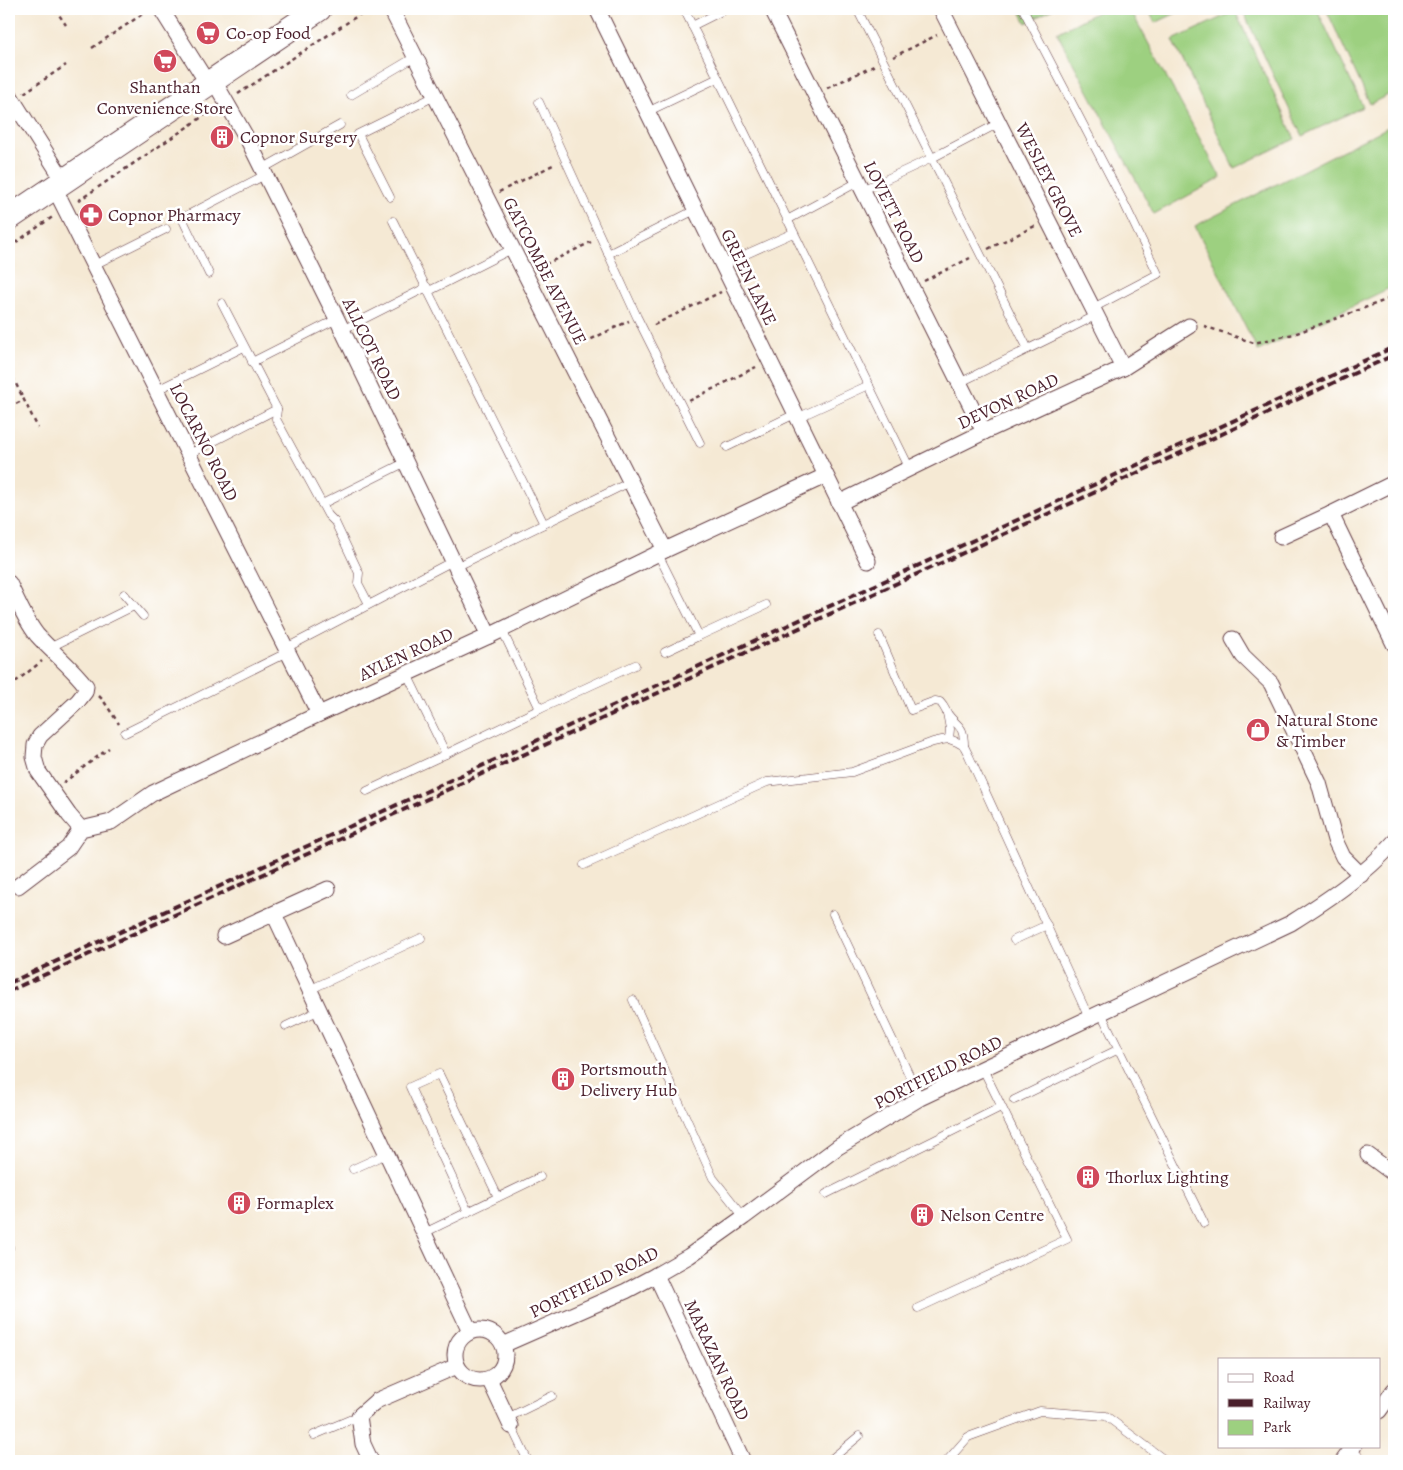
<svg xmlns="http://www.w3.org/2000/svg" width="1403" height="1470" font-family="Alegreya,serif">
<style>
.green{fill:#9dd080;stroke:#747856}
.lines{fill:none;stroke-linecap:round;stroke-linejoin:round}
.lane-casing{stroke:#643d44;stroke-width:9}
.street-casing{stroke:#643d44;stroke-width:17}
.primary-casing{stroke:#643d44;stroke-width:26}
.path{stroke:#643d44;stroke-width:2.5;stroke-dasharray:4 4;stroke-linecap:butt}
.lane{stroke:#fff;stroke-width:8}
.street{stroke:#fff;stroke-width:15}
.primary{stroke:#fff;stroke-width:24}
.rail{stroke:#4a1f2b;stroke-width:4;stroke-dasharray:8 4;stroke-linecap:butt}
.labels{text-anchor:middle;stroke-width:5;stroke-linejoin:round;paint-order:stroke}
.poi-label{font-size:18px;fill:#4a1f2b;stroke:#fff;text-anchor:start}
.street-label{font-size:18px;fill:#4a1f2b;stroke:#fff}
</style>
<rect width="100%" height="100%" fill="#fff"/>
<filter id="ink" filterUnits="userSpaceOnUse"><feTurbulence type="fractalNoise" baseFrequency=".02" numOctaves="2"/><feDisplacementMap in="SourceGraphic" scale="10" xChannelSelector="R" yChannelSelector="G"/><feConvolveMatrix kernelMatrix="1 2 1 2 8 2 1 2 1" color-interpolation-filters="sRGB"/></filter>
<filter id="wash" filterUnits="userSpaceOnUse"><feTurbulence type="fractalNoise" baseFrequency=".0096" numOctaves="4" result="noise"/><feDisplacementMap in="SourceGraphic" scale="20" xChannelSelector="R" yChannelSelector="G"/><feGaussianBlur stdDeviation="1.12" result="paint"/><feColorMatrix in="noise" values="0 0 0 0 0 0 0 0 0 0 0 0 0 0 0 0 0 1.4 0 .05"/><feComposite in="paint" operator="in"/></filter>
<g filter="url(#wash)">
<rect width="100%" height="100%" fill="#f5e9d4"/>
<g class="green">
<path d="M1019,9H1053L1026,23Z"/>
<path d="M1103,9H1130L1221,178L1154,214L1057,33Z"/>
<path d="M1148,9H1185L1155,23Z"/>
<path d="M1242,9H1317L1363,107L1302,136Z"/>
<path d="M1326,9H1394V92L1370,104Z"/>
<path d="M1235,11L1295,139L1234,168L1173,40Z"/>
<path d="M1394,124V286L1258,351L1195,226Z"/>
</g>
</g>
<g filter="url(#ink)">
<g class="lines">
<g class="lane-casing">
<g id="lane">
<path d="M684,9L910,469"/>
<path d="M857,9L1028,349"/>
<path d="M1023,9L1125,205L1158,274L1093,308"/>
<path d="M692,26L726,9"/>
<path d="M351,95L415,57"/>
<path d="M539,102L637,317L700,443"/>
<path d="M647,112L718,78"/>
<path d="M262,169L340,125"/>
<path d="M863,190L932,158L999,123"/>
<path d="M390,197L358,134L435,96"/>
<path d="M787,220L858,182"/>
<path d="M393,221L544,524"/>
<path d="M608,254L695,210"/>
<path d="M94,265L166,229"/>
<path d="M722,265L793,233"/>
<path d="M209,274L182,218L265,175"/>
<path d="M429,291L512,249"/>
<path d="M222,303L277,409L276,419L328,515L335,522L359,573L358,583L369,604"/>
<path d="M342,330L427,287"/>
<path d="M252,362L337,319"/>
<path d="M959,383L1097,315"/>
<path d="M157,390L244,347"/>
<path d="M797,418L869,385"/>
<path d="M727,447L795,414"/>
<path d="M189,454L277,409"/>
<path d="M322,504L406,462"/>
<path d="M658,554L699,636L766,605"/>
<path d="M456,567L630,482"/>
<path d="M124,594L143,616"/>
<path d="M502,630L540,709L635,665"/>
<path d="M879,635L911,710L935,701L940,702C944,706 945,709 947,713C958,728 964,724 964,746"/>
<path d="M49,648L134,606"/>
<path d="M286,648L453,561"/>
<path d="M665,652L699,636"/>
<path d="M407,674L446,754L540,709"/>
<path d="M947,713L950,729L949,739"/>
<path d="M125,733L288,652"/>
<path d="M367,791L446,754"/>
<path d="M584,865L767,782L852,772L933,742L942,740L949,739L957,742L964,746L969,756L1089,1018"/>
<path d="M833,914L920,1098"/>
<path d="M1014,940L1047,925"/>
<path d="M309,990L421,938"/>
<path d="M633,1000L713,1178L744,1217"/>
<path d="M1101,1013L1204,1223"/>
<path d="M286,1026L320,1010"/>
<path d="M1014,1100L1119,1049"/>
<path d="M353,1169L386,1154"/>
<path d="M826,1194L1001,1107"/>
<path d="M468,1212L410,1087L439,1074L498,1197"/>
<path d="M424,1233L540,1177"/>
<path d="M9,1247V1248"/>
<path d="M918,1308L1067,1239L983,1069"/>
<path d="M507,1418L552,1396"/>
<path d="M511,1426L528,1461"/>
<path d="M314,1435L359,1416"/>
<path d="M1352,1449L1363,1461"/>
<path d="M829,1461L859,1436"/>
<path d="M947,1461L968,1437L1040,1411L1106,1416L1166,1461"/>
</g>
</g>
<g class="street-casing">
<g id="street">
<path d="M161,9L208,84"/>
<path d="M391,9L665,550"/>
<path d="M597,9L868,561"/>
<path d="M772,9L984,432"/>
<path d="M941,9L1123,368"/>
<path d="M214,81L249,142L337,319L489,636"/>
<path d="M9,94L64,181"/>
<path d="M54,187L319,714"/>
<path d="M1394,483L1331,514L1394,644"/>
<path d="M839,503L984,432L1123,368L1189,326"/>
<path d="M1281,537L1331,514"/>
<path d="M9,583C17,600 25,620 37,635C53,653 72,667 86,686L85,692L78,701L40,736L35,745L34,757L38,771L69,815L81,829"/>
<path d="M1233,639L1243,656L1271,683L1319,783L1335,840L1343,857L1361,875"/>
<path d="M18,886L68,848L81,829L111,822L153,793L319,714L489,636L665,550L825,476"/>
<path d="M274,914L470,1331"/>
<path d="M224,936L328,889"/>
<path d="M1368,1155L1394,1174"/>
<path d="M656,1275L743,1461"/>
<circle cx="480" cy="1355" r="25"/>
<path d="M503,1345L626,1291L656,1275L689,1256L744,1217L838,1147L920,1098L1291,923C1329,899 1364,876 1394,842"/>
<path d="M489,1379L511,1426"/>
<path d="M1379,1411L1394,1390"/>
<path d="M371,1461L363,1444L359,1416L376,1401L457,1366"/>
<path d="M1343,1461L1354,1446"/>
</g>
</g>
<g class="primary-casing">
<path id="primary" d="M9,218L319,9"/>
</g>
<g class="path">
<path d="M55,9L66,25"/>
<path d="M92,48L147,11"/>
<path d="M893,57L937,35"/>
<path d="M827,88L874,66"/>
<path d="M24,93L66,65"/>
<path d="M238,94L368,9"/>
<path d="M499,192L555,164"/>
<path d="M78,201L214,109"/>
<path d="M9,247L54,216"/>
<path d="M988,249L1035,226"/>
<path d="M538,268L591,242"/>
<path d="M924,281L970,258"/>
<path d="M654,325L721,292"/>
<path d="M1204,326L1254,343L1294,334L1394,297"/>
<path d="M577,346L629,321"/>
<path d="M9,370L38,428"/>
<path d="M689,401L756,367"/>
<path d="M9,407L24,400"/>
<path d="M9,687L42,661"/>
<path d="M99,696L103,700L119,724"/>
<path d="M63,783L109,748"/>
</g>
<use href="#lane" class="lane"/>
<use href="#street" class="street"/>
<use href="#primary" class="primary"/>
<g class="rail">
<path d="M9,983L1394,347"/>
<path d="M9,991L1394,355"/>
</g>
</g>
</g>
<defs>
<g id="supermarket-disc" transform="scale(1.25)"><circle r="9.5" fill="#d1495b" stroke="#fff"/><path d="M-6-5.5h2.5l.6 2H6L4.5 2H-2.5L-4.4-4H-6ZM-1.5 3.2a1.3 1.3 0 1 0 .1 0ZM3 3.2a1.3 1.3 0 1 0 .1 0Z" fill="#fff"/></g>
<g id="building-disc" transform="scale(1.25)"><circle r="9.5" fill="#d1495b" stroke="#fff"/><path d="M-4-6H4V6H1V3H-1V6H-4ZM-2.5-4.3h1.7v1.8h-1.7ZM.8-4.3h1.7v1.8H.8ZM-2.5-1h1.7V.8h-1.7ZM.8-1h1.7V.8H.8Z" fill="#fff"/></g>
<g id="pharmacy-disc" transform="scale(1.25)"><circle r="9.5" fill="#d1495b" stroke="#fff"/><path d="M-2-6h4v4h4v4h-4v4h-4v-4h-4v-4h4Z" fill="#fff"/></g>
<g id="shop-disc" transform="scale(1.25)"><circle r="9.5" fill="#d1495b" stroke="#fff"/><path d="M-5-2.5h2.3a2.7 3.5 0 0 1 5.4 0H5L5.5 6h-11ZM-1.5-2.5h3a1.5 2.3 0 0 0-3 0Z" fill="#fff"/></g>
</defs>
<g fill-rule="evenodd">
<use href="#supermarket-disc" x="208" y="33"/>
<use href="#supermarket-disc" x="165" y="61"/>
<use href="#building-disc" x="222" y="137"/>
<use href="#pharmacy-disc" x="91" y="215"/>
<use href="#shop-disc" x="1258" y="730"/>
<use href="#building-disc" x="563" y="1079"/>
<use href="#building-disc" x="1088" y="1177"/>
<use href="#building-disc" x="239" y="1203"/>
<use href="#building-disc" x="922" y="1215"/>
</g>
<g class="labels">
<g class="poi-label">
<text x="226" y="39">Co-op Food</text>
<text x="165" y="93" text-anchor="middle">Shanthan<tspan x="165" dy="21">Convenience Store</tspan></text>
<text x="240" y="143">Copnor Surgery</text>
<text x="108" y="221">Copnor Pharmacy</text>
<text x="1276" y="726">Natural Stone<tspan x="1276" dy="21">&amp; Timber</tspan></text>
<text x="580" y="1075">Portsmouth<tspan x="580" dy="21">Delivery Hub</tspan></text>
<text x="1106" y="1183">Thorlux Lighting</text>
<text x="256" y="1209">Formaplex</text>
<text x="940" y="1221">Nelson Centre</text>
</g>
<g class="street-label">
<text transform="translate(1049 180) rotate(63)" y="6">WESLEY GROVE</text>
<text transform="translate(894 212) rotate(63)" y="6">LOVETT ROAD</text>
<text transform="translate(545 271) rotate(63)" y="6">GATCOMBE AVENUE</text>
<text transform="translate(749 277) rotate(64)" y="6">GREEN LANE</text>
<text transform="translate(372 349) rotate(64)" y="6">ALLCOT ROAD</text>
<text transform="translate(1008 401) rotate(-25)" y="6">DEVON ROAD</text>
<text transform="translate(204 442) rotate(63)" y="6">LOCARNO ROAD</text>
<text transform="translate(406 654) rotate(-25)" y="6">AYLEN ROAD</text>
<text transform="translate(938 1072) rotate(-27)" y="6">PORTFIELD ROAD</text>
<text transform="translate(594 1282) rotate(-26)" y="6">PORTFIELD ROAD</text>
<text transform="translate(717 1360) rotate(65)" y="6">MARAZAN ROAD</text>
</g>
</g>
<rect width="1403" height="1470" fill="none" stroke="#fff" stroke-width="30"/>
<rect x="1218" y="1358" width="162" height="90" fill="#ffffff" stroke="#b7a5aa"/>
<rect x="1228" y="1374" width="25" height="8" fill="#ffffff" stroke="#b7a5aa"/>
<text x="1263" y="1382" font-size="15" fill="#4a1f2b">Road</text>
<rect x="1228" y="1399" width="25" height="8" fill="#4a1f2b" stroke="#b7a5aa"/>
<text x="1263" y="1408" font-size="15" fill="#4a1f2b">Railway</text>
<rect x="1228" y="1420" width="25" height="15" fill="#9dd080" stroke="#b7a5aa"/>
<text x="1263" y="1432" font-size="15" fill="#4a1f2b">Park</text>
</svg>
